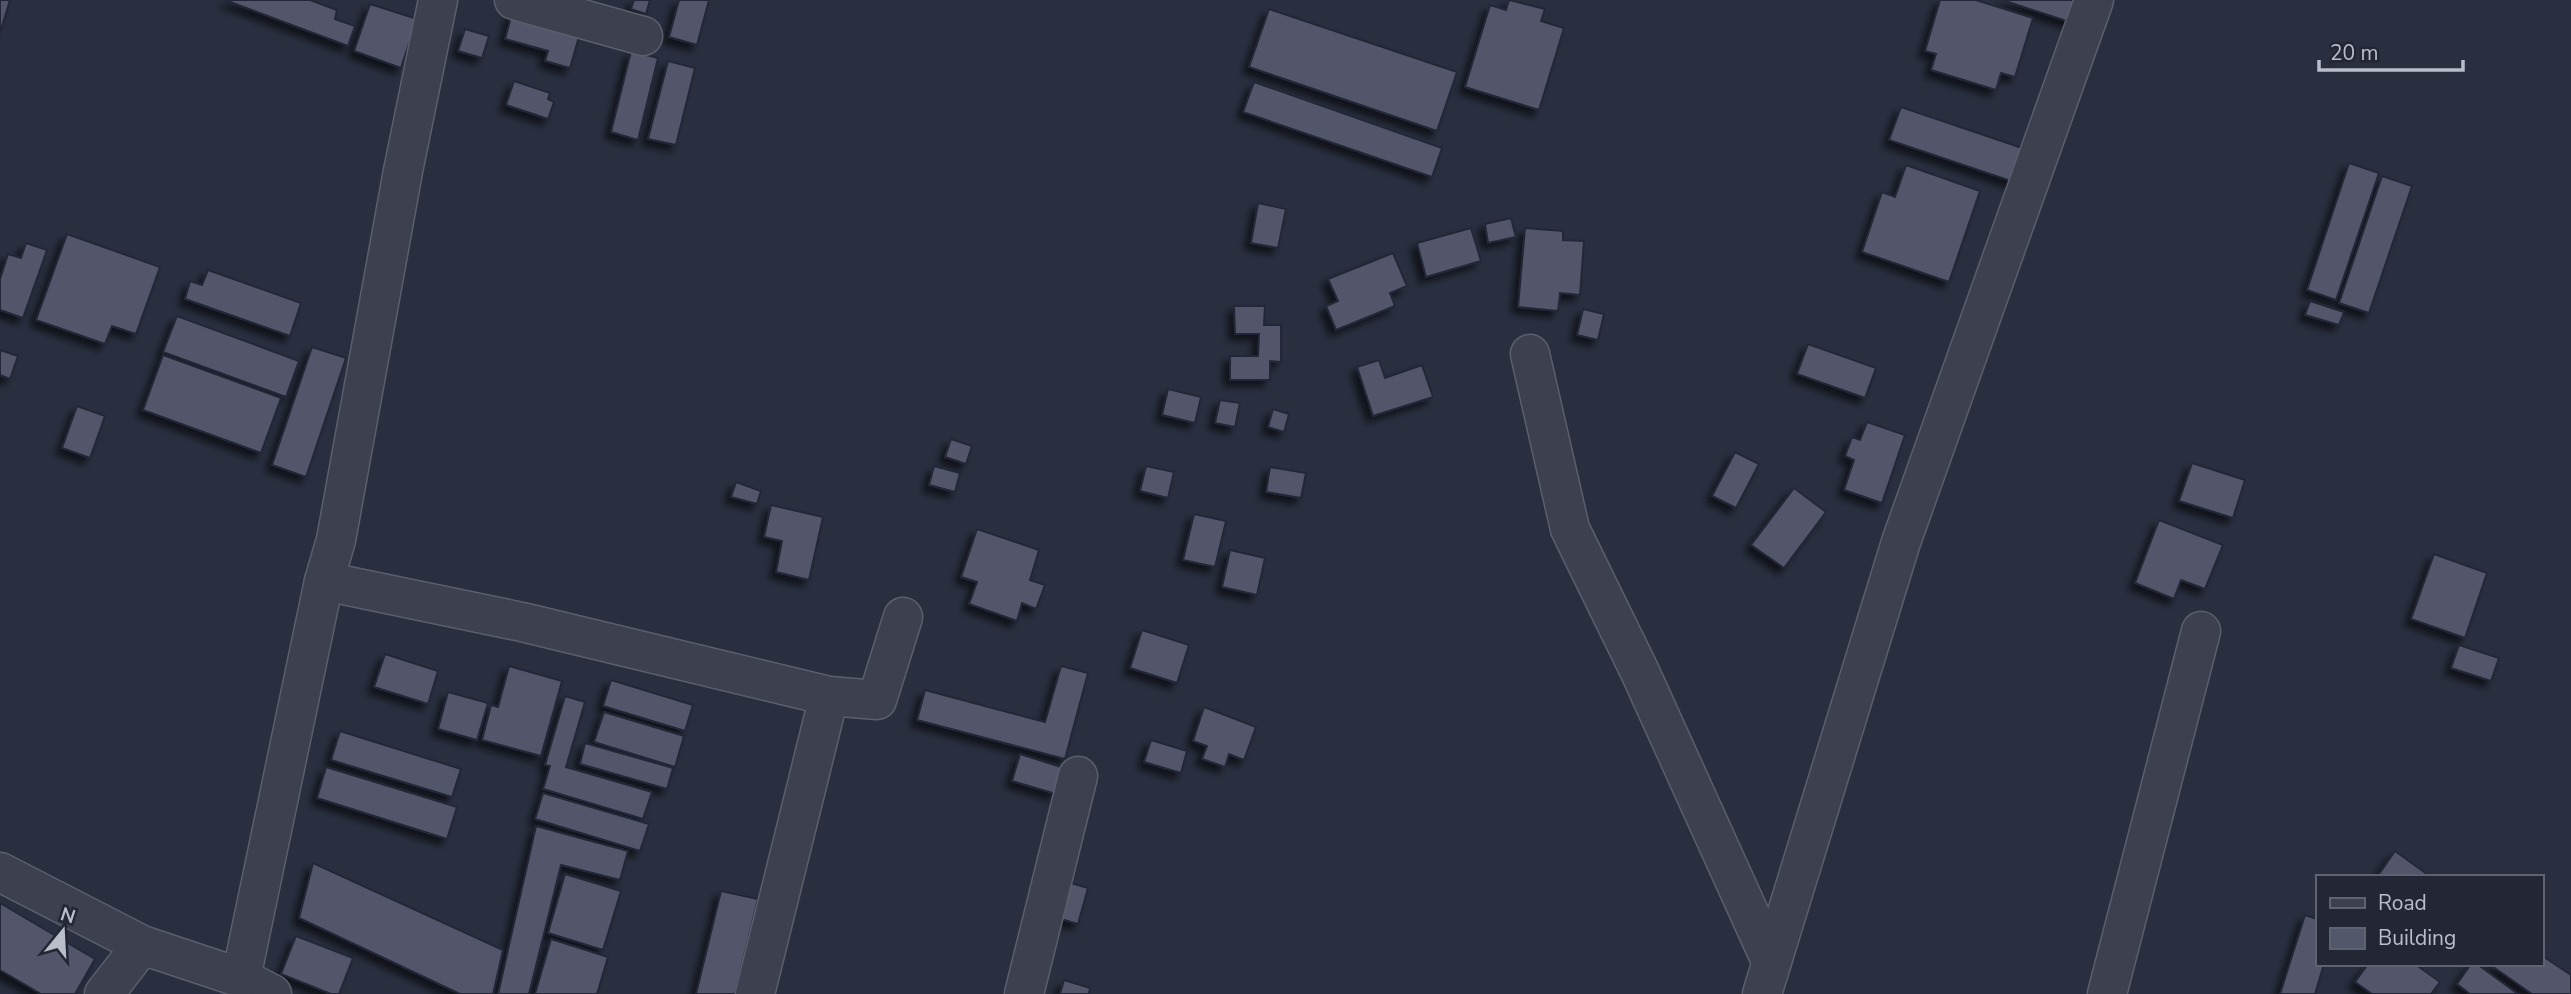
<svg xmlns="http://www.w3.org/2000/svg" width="2571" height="994" font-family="'Nunito Sans',sans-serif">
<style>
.building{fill:#53576a;stroke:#242837;stroke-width:2;filter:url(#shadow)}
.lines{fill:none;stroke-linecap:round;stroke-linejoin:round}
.minor-casing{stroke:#5b5f6d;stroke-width:41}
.minor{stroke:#3d414f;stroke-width:38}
</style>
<defs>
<filter id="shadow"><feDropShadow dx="-6" dy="6" stdDeviation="3.5" flood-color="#0009"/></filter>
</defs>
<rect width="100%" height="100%" fill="#292f3f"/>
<g class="building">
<path d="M0,0H10L0,33Z"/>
<path d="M225,0H310L337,10L335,19L355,26L348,46Z"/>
<path d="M634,0H650L646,14L631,9Z"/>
<path d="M679,0H709L697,45L669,37Z"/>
<path d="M1509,0L1545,9L1541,21L1564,28L1539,110L1465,87L1490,5L1506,10Z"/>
<path d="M1940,0H1976L2033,18L2015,77L2001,73L1996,90L1931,70L1936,54L1925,51Z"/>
<path d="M2002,0H2084L2076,24Z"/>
<path d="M370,4L417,19L401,68L354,51Z"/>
<path d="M514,6L582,26L570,68L545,61L548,51L505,39Z"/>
<path d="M1269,9L1457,72L1437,131L1249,67Z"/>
<path d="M465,29L489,36L482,58L458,51Z"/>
<path d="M631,51L658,58L638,140L611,132Z"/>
<path d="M668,61L695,68L676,145L648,139Z"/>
<path d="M514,81L550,93L548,99L554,102L548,119L506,105Z"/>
<path d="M1254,82L1442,148L1432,177L1243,112Z"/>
<path d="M1901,107L2028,150L2017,183L1889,140Z"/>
<path d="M2349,163L2379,173L2336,300L2307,290Z"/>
<path d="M1906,165L1980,191L1949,282L1862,252L1882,192L1895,197Z"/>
<path d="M2382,176L2412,186L2369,313L2339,303Z"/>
<path d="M1258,203L1286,209L1278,248L1251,243Z"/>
<path d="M1511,218L1516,237L1488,243L1485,224Z"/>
<path d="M1471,228L1481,261L1426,277L1417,243Z"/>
<path d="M1525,228L1563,231V240L1584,241L1580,295L1560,293L1558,311L1518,307Z"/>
<path d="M67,234L160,267L136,334L112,326L105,344L36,320Z"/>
<path d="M26,243L47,250L23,318L0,310V279L8,254L21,258Z"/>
<path d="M1393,253L1407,286L1390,293L1395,306L1336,330L1326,306L1338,301L1328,279Z"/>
<path d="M208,270L301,303L290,336L185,299L190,281L202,285Z"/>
<path d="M2310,301L2344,312L2339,325L2305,315Z"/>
<path d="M1234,306H1265L1264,325H1281V362L1270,361V380H1230V356H1258L1259,334H1235Z"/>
<path d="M1583,309L1604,314L1598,340L1577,335Z"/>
<path d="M177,316L299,361L286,397L163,352Z"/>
<path d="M1808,344L1876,368L1865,398L1797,374Z"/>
<path d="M312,347L346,358L306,477L272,465Z"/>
<path d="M0,350L18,356L10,379L0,375Z"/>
<path d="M163,355L281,398L261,453L143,410Z"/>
<path d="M1379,360L1385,378L1422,365L1433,397L1373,416L1357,367Z"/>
<path d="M1168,389L1201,397L1195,423L1162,415Z"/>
<path d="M1220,400L1240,403L1235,427L1215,423Z"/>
<path d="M77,406L105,416L90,458L62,448Z"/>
<path d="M1273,409L1289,414L1284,432L1268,427Z"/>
<path d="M1867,422L1905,435L1882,503L1844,490L1854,460L1845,456L1852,437L1860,440Z"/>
<path d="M951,439L972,446L966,464L945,457Z"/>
<path d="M1735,452L1759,464L1736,508L1712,496Z"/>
<path d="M2192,463L2245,480L2233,518L2179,501Z"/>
<path d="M934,466L960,473L955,492L929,485Z"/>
<path d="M1146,466L1174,472L1168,498L1140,491Z"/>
<path d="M1270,467L1306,473L1301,498L1266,492Z"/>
<path d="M736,482L761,491L757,504L731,497Z"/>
<path d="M1794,488L1826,512L1784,568L1751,545Z"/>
<path d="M771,505L823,517L809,580L776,572L782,541L764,537Z"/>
<path d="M1194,514L1226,521L1215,567L1183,560Z"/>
<path d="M2159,520L2223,545L2205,589L2181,580L2174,599L2135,583Z"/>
<path d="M977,529L1039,550L1030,580L1045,585L1036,609L1022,603L1017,621L969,604L977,582L961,577Z"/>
<path d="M1230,550L1265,558L1257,595L1222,587Z"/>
<path d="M2434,554L2487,573L2465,638L2411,619Z"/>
<path d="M1142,630L1189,645L1177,683L1130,668Z"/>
<path d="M2459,645L2499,658L2491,681L2451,668Z"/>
<path d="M385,654L438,671L428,704L374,687Z"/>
<path d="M509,666L562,681L541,756L482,740L491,705L498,707Z"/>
<path d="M1061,666L1088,673L1065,759L917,720L925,690L1045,722Z"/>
<path d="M611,680L693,705L685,731L603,706Z"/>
<path d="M448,692L488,703L477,740L438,729Z"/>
<path d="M565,696L585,702L566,767L652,792L643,819L543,789L550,766L545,765Z"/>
<path d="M1204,707L1256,727L1244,760L1229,754L1225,767L1202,759L1207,746L1193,741Z"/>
<path d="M604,712L684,736L675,767L594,742Z"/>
<path d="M340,731L461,769L452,797L331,760Z"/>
<path d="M1151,740L1187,751L1181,773L1144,762Z"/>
<path d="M585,743L673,768L667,789L580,764Z"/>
<path d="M1020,754L1064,768L1056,794L1012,781Z"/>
<path d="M326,767L457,807L447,839L317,798Z"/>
<path d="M543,793L649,824L640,851L535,819Z"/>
<path d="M536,826L628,851L620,880L561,865L529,994H498Z"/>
<path d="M2395,851L2431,877H2377Z"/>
<path d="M313,863L503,950L493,994H460L299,918Z"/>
<path d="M565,874L621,891L603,950L548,933Z"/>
<path d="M1061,880L1088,888L1078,924L1051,916Z"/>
<path d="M721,891L758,899L735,994H696Z"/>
<path d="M0,903L95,959L75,994H41L0,970Z"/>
<path d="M2305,915L2317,919V964H2324L2315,994H2280Z"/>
<path d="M296,936L353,958L339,994H331L281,974Z"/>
<path d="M551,939L608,957L597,994H535Z"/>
<path d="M2541,955L2571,975V994H2532L2489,964H2541Z"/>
<path d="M2368,964H2415L2440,982L2431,994H2372L2355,982Z"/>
<path d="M2471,964H2477L2518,994H2470L2457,984Z"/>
<path d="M1064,980L1090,988L1089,994H1060Z"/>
</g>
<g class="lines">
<g class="minor-casing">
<g id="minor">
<path d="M514,0L643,36"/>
<path d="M1530,354L1570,529L1640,672L1771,961"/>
<path d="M324,581L522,622L829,696L877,700L903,617"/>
<path d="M0,872L142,945L241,978L272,994"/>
<path d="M241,978L324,581L336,540L403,171L438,0"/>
<path d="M104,994L142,945"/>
<path d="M755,994L829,696"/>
<path d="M1024,994L1078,776"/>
<path d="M1762,994L1901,542L2094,0"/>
<path d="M2107,994L2201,631"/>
</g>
</g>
<use href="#minor" class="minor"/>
</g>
<rect x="2316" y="875" width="228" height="91" fill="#222635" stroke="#5f6271" stroke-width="2"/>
<rect x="2330" y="898" width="35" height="10" fill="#3d414f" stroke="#5f6271" stroke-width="2"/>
<text x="2378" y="910" font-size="21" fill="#babdca">Road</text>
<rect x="2330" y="928" width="35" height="21" fill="#53576a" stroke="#5f6271" stroke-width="2"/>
<text x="2378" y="945" font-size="21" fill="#babdca">Building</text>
<g transform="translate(63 931) rotate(18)" stroke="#222635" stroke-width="5" paint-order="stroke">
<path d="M0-5L12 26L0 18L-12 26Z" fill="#babdca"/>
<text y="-10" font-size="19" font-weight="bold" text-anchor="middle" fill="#babdca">N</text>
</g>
<path d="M2319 60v10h144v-10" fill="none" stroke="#babdca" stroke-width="3.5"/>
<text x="2330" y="60" font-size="21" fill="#babdca" stroke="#222635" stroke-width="5" paint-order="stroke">20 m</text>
</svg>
